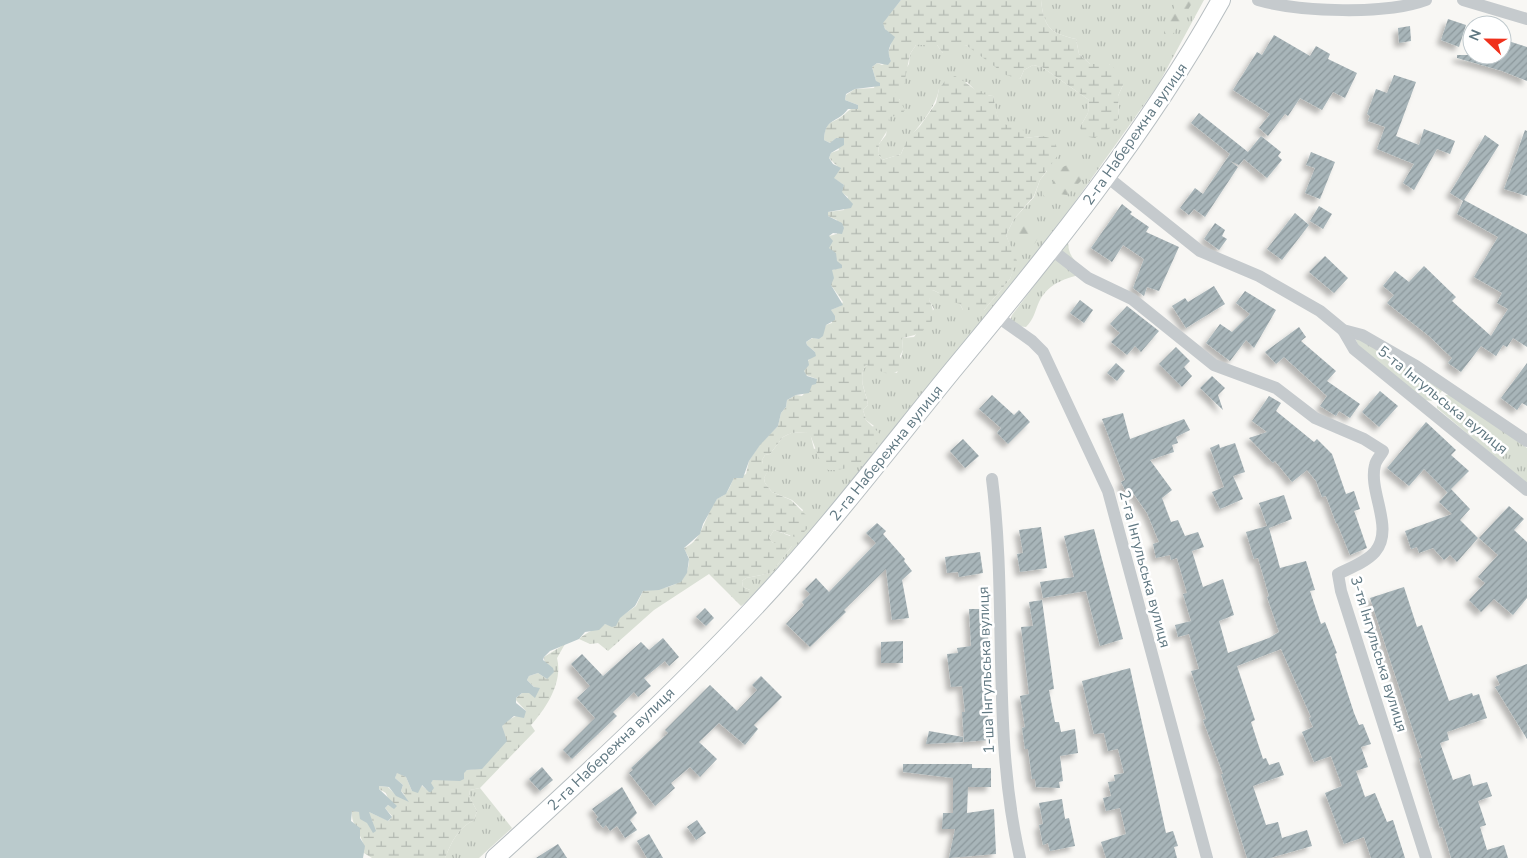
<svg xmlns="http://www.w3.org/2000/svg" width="1527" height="858" font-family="'Nunito Sans',sans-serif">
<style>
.grass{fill:url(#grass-tufts)}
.forest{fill:url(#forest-firs)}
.wetland{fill:url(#wetland-marsh)}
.water{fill:#bacacc}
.building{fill:url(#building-hatch);filter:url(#shadow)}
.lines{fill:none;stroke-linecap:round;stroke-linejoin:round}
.secondary-casing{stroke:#b7bec1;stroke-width:20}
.street{stroke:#c5cacd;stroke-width:12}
.secondary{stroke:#fff;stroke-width:18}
.labels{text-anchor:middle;stroke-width:5;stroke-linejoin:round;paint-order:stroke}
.street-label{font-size:15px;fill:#607882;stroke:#fff}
</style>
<defs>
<pattern id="grass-tufts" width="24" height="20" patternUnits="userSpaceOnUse" patternTransform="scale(1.25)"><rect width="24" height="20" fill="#dae0d5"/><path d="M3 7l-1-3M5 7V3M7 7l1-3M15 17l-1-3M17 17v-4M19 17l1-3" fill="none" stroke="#b4bab2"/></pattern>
<pattern id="forest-firs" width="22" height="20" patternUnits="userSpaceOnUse" patternTransform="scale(1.25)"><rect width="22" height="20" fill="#dae0d5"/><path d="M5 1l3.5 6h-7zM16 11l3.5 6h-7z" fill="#b4bab2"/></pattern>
<pattern id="wetland-marsh" width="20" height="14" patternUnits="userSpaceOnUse" patternTransform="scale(1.25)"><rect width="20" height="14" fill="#dae0d5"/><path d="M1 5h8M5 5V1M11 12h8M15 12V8" fill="none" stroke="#b4bab2"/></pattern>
<pattern id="building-hatch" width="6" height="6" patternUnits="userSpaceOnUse" patternTransform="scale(1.25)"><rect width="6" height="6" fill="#a8b5b9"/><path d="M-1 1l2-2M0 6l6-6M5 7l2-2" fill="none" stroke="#8c989c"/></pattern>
<filter id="shadow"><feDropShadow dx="-4.5" dy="4.5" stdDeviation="2.5" flood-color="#0004"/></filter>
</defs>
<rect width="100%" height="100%" fill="#f8f7f4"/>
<g class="grass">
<path d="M1041,0H1204L1158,85L1045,244L826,513L746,604L749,598L750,590L743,587L742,581L746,578L771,573L792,546L773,543L769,538L774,530L790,536L803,510L792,500L772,492L765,483L764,478L771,464H763L762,460L765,455L770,454L783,437L791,433L806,432L811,437L814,449L874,426L866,420L863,410L868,405C866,390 857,379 866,365L897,373L903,350L902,338L914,337L934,309L929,300L930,293L933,290L960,304L963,310H984L1010,279L1016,261L1006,235L1014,219L1034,197L1040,180L1047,171L1042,136L1025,138C1015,128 1015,132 1005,126C996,121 995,105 993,96L979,94L967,82L939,89C934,115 911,130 901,154L882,160L878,154L879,144L886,135L889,117L900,100L895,96L893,89L909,64L910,54L916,45H937L943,53L966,45L1020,79L1024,70L1033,65L1042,67L1089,100L1088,113L1080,127L1119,118L1118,96L1123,85L1109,64H1090L1079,54L1076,39C1050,33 1044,28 1041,0Z"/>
<path d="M1068,241C1068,258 1077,263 1090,273C1071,276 1048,282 1039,302C1035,311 1034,319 1026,327L1017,326L1011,319L1012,315Z"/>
<path d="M1354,336L1361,338L1443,390L1432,401L1425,400L1360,349Z"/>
<path d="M1446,395H1453L1527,448V484L1437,408V403Z"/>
<path d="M480,788L512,828L479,858H445C452,841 458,828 474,820L477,811L469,796L470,790Z"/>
</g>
<g class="forest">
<path d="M1175,0H1194L1173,34L1168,36L1164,34C1164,21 1176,13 1175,0Z"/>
<path d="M1070,164L1086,167L1088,170L1086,176L1067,195L1059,194C1052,199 1051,202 1043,195L1045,190L1052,185L1060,168Z"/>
<path d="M1027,215L1040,234L1035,243L1022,250L1017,248L1013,236L1020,219Z"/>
</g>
<g class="wetland">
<path d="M901,0H1041C1044,28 1050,33 1076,39L1079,54L1090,64H1109L1122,74L1123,85L1118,96L1119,118L1109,129L1095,138L1083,136L1080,127L1088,113L1089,100L1042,67L1033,65L1024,70L1020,79L1006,75L966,45L952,55L943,53L937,45H916L910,54L904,84L894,89L905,110L901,115L889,117L890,126L879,144L878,154L882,160L901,154L908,138L920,126L936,103L939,89L945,81L955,76C972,85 974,93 993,96C1000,127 996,121 1025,131V138L1042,136L1050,138L1056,145L1058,155L1040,180L1034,196L1014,219L1006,235L1017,261L1010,279L984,310H963L960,304L941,298L939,293L933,290L929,300C942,323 923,335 902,338L903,350L900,356L901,359H904L905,365C889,381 884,371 866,365C857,379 866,391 868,405L863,410L866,420L880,434C876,459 852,471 828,470L821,463L811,437L807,436L806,432L791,433L783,437L770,454L765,455L762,460L763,464H772L764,478L765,483L772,492L791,500L811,520L807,529L798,538L774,530L769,538L773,543L790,542L792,546L771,573L746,578L742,581L743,587L750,590C751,597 748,602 741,606L709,574L654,610L608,651L598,643L590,644L579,639C588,631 595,630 605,624L609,625L636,606L643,591C664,588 689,588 689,559C689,556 685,552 684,548C703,541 705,514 717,499C719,497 721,497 724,495C729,492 731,483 734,478H738L746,474L749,461L760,444L778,426L781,413L786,407L787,400L796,395L802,396L817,379L806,375L804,371L808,361L815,352L807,345L806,342L813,338L819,339L826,325L832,323L831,310L840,306L843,302L831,285L832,270L836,269L837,261L829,248V236L837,234V220L828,216V212L844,210L848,197L841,192L844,185L833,178L837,166L829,158L831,153L839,150L836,138L830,143L824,140C825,119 832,125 845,114C849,110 852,108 858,105L845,100L846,95L855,89L874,88L876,81L872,67L877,63L882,65L891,61L888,53L892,41L882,23Z"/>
<path d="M565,644L557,658C563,682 547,707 531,725L535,731L480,788L470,790L469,796L477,811L474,820C458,828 452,841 445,858H372L364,853C366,837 350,827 352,811L359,812L373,822L369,816V812L389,821L392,816L385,808L388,805L391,807L386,793L379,789V786L388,787L394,793L405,795L401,791L403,785L395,778L397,772L406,777L412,791L421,785L426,789L433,780H454L467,770L475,769L504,737L502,726L504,722L526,711L515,699L522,693H529L534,687L527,680L529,676L538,673L547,679L544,657Z"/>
</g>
<path class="water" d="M0,0H901L883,23L885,29L895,37C890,46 886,50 891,61L888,65L877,63L872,67L876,81L880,83V86L855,89L846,94L845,100L858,105V109H848C837,124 825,117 824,140L830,143L836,138H844V145L831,153L829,158L833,164L841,168L834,178L844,185L842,192L853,204L851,208L828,212V216L842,223L844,228L842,234L833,233L829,236L833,241L829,248L836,253L837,261L842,265V268L832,270L834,278L831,285L843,305L831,310L835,316V320L826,325L823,336L819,339L812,338L806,342L807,345L815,352L816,356L808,360L809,365L804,371L807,376L817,379L816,384L812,385L809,393L796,395L787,400L786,407L781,413L778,426L760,445L749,461L743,478H734L726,494L717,499L703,524L700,534L684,548L689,559L687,573L681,582L659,590L643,591L635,606L620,618L616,626L612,627L605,624L599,630L585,632L579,639L550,651L544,657L543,660L553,668L554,672L547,679L538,673L529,676L527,680L534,687L540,688L535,698L529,693H522L516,698V703L526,711L524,718L514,716L502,726L507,741L482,769L467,770L464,773V779L460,781L433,780L431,783L434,788L431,792H429L422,785L418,793L412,791L406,777L397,773L395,778L403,785L401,791L409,802L396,796L389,787L379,786V789L397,806L394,809L388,805L385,808L392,817L388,821L369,812L376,831L373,833L367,823L360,819L359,812L352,811L351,821L360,828V838L365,846L363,858H0Z"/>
<g class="building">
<path d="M1448,19L1466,25L1459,47L1441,40Z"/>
<path d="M1410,26L1411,41L1399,43L1398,28Z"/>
<path d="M1274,35L1310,56L1316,46L1330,54L1328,59L1357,73L1345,98L1333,92L1322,110L1300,98L1288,116L1285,114L1268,136L1259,128L1270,114L1233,90L1257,52L1262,55Z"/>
<path d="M1502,39L1527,47V81L1502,71L1457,58V55H1502Z"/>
<path d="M1394,75L1416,82L1396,136L1419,145L1424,129L1455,141L1450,154L1437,149L1414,190L1403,183L1414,164L1377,149L1385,127L1368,121L1370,116L1367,114L1376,89L1387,93Z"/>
<path d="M1199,113L1248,152L1261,136L1281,152L1278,156L1282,160L1267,178L1244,159L1239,165L1230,161L1238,167L1205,217L1194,209L1189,215L1180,208L1195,188L1203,194L1230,154L1191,123Z"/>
<path d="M1525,130L1527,131V196L1504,189Z"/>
<path d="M1485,135L1499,145L1464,200L1527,234V347L1513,338L1507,347L1503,345L1496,356L1481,346L1461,372L1448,363L1452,358L1429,336L1387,303L1394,295L1383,286L1395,271L1409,282L1424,266L1456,297L1452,301L1491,336L1508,309L1497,303L1502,293L1474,277L1498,237L1457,214L1463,201L1450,193Z"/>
<path d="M1311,152L1335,162L1320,199L1305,193L1315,168L1306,165Z"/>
<path d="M1122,204L1132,212L1130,214L1149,227L1146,232L1179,247L1159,291L1147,287L1144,296L1133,288L1144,259L1123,245L1112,262L1091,248Z"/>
<path d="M1319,206L1332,214L1323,229L1310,221Z"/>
<path d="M1295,213L1309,225L1282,260L1267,249Z"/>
<path d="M1215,223L1225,230L1222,236L1227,239L1219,250L1204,239Z"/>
<path d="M1325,256L1348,278L1334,293L1309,272Z"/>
<path d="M1214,286L1225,304L1186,328L1172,306L1185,298L1188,302Z"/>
<path d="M1245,291L1276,310L1254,348L1246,340L1230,361L1206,343L1220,324L1232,332L1250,314L1236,303Z"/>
<path d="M1080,300L1093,310L1084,323L1070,313Z"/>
<path d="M1127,306L1159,331L1141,352L1135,346L1127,355L1111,342L1120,333L1110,324Z"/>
<path d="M1299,327L1306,337L1301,341L1336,371L1327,381L1360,404L1350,418L1339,411L1336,416L1320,406L1327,396L1284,357L1276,364L1265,352Z"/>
<path d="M1176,347L1190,361L1184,367L1192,376L1182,387L1159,364Z"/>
<path d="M1116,363L1125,371L1117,381L1107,373Z"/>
<path d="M1527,363V406L1522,403L1517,410L1501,398Z"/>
<path d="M1212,376L1225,388L1218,395L1223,410L1200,388Z"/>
<path d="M1380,391L1398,406L1379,427L1362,412Z"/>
<path d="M992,395L1014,415L1019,410L1030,422L1008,444L997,433L1001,428L979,409Z"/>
<path d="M1269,396L1281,403L1276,411L1314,442L1317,439L1332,454L1346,494L1354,491L1360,509L1354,511L1356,516L1367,548L1350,555L1337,523H1336L1326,496L1322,497L1316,481L1307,470L1292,482L1275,461L1273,463L1249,438L1267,432L1252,421Z"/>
<path d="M1123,413L1130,439L1184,419L1190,430L1176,437L1178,443L1172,445L1174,452L1150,460L1172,490L1162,498L1171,522L1178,520L1185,536L1198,532L1204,547L1192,551L1203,587L1223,579L1234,615L1219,621L1228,653L1269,638L1279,632L1267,597L1269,596L1258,558L1254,559L1246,532L1267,526L1259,503L1284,495L1292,519L1269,528L1280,568L1306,561L1315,590L1310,591L1321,624L1325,622L1337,653L1335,654L1354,713L1359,725L1363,724L1371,744L1361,747L1368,767L1356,771L1365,797L1375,793L1387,822L1393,820L1405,858H1371L1364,837L1344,844L1325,793L1342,786L1331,756L1314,762L1302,732L1313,727L1309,718L1311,717L1281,649L1237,666L1255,720L1251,722L1263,759L1266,758L1269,765L1279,762L1284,775L1253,786L1266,825L1278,822L1282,838L1307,830L1312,846L1270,858H1247L1221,774H1223L1203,720L1206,719L1191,671L1199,669L1189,634L1178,637L1175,625L1191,621L1183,594L1187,593L1177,558L1171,560L1170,555L1156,558L1153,544L1159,542L1147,513L1133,493L1128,496L1121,482L1125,480L1102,419Z"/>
<path d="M1426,422L1456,450L1451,455L1469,471L1451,489L1470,509L1460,520L1478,538L1457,562L1450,555L1444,560L1433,548L1419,553L1417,547L1411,549L1405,531L1452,514L1439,502L1450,490L1448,493L1424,469L1409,486L1387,468Z"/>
<path d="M963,439L979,456L965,468L950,451Z"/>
<path d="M1235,443L1245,472L1233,476L1243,499L1220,509L1212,492L1224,487L1210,448L1219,444L1220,448Z"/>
<path d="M1509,506L1524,519L1514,530L1527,542V598L1513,615L1494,599L1481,612L1469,600L1485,583L1478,577L1498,555L1479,538Z"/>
<path d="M877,523L886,531L883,534L905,559L904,561L912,571L902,580L909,618L892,620L886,569L844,610L846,612L810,647L786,624L804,605L802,602L810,594L805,589L816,578L829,592L876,543L866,533Z"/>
<path d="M1041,527L1047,568L1020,572L1017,554L1023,553L1019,530Z"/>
<path d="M1094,529L1123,639L1100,646L1086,591L1043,598L1040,582L1074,577L1064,536Z"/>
<path d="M980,552L983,573L959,577L958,572L947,573L945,557Z"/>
<path d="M1404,587L1417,627L1422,625L1449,701L1472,693L1473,696L1479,694L1487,718L1447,732L1449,740L1440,743L1453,780L1470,774L1473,786L1487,782L1492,796L1478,801L1486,825L1480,827L1487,850L1504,845L1508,858H1451L1442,827L1440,828L1419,758H1422L1370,598Z"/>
<path d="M1042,600L1054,689L1049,690L1055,722H1059L1061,732L1075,729L1078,753L1060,756L1063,781L1059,782L1060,788L1036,787L1035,779H1032L1028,749H1025L1022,728L1025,727L1020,696L1029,694L1021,627L1033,626L1029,602Z"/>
<path d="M705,608L714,618L706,626L696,617Z"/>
<path d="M969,609H986L990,662H986L989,740L964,742L962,712H965L962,686L951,687L947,654L958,653L957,648L971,646Z"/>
<path d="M663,638L679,657L669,666L665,661L644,678L651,686L638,697L634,692L613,712L617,716L572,759L563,750L595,718L577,698L590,686L571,664L582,654L603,676L641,642L649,650Z"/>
<path d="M903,641V663H881V642Z"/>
<path d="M1527,664V739L1495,687L1500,685L1496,676Z"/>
<path d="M1130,668L1166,833L1173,831L1178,846L1174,847L1177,858H1106L1101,842L1126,834L1120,808L1106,811L1103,798L1111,796L1108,782L1115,781L1114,775L1124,773L1118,749L1108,751L1104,733L1094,734L1082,681Z"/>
<path d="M761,676L782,697L754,725L758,729L745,745L719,723L699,742L717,759L700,777L690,767L671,783L675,788L655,806L629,773L633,770L631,768L668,733L665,730L710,685L737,711L757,690L752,685Z"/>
<path d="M929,731L963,737V742L926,744Z"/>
<path d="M903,764H972V768H991V787H968L967,813L994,809L996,854L949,858L955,829H942L943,813H953V778L903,772Z"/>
<path d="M542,767L553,780L540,791L529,779Z"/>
<path d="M622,787L637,813L630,820L637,830L625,838L617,826L610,831L606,825L603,828L596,819L598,817L592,809Z"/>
<path d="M1062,799L1065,819L1069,818L1075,846L1050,851L1048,843L1043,845L1039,825L1043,824L1039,803Z"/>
<path d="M697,820L706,833L696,840L687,827Z"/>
<path d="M649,834L663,858H647L637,841Z"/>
<path d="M558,844L567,858H536Z"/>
</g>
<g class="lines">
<g class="secondary-casing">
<path id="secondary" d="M495,858C583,778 670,697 752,610C823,535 886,452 952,371C1050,253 1146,134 1221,0"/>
</g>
<g class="street">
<path d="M1258,0C1300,12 1386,15 1426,0"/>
<path d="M1463,0L1527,19"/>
<path d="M1106,176L1200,251L1259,276L1320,311L1343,330L1362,335L1416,366L1527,441"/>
<path d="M1052,250L1088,278L1132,299L1214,365L1276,388L1315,418L1364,439L1383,451C1381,455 1376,460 1375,465C1368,492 1395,528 1375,552C1366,562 1350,568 1338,574L1341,591L1426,858"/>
<path d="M998,317L1032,341L1043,352L1108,491L1207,858"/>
<path d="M1343,330L1354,349L1527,490"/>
<path d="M992,479C1008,605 991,733 1020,858"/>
</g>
<use href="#secondary" class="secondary"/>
</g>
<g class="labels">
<g class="street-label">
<text transform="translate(1135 134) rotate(-55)" y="5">2-га Набережна вулиця</text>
<text transform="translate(1443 400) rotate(39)" y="5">5-та Інгульська вулиця</text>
<text transform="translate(886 453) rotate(-51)" y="5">2-га Набережна вулиця</text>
<text transform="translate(1145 569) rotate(75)" y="5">2-га Інгульська вулиця</text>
<text transform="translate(1379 654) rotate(73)" y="5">3-тя Інгульська вулиця</text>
<text transform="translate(986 670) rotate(-92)" y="5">1-ша Інгульська вулиця</text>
<text transform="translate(611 749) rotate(-44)" y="5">2-га Набережна вулиця</text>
</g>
</g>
<g transform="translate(1487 40) rotate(292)"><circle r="24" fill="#ffffff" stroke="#bfc9cd"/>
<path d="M0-4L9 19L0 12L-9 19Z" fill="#f0311c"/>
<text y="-8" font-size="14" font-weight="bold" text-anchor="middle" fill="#607882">N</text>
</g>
</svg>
